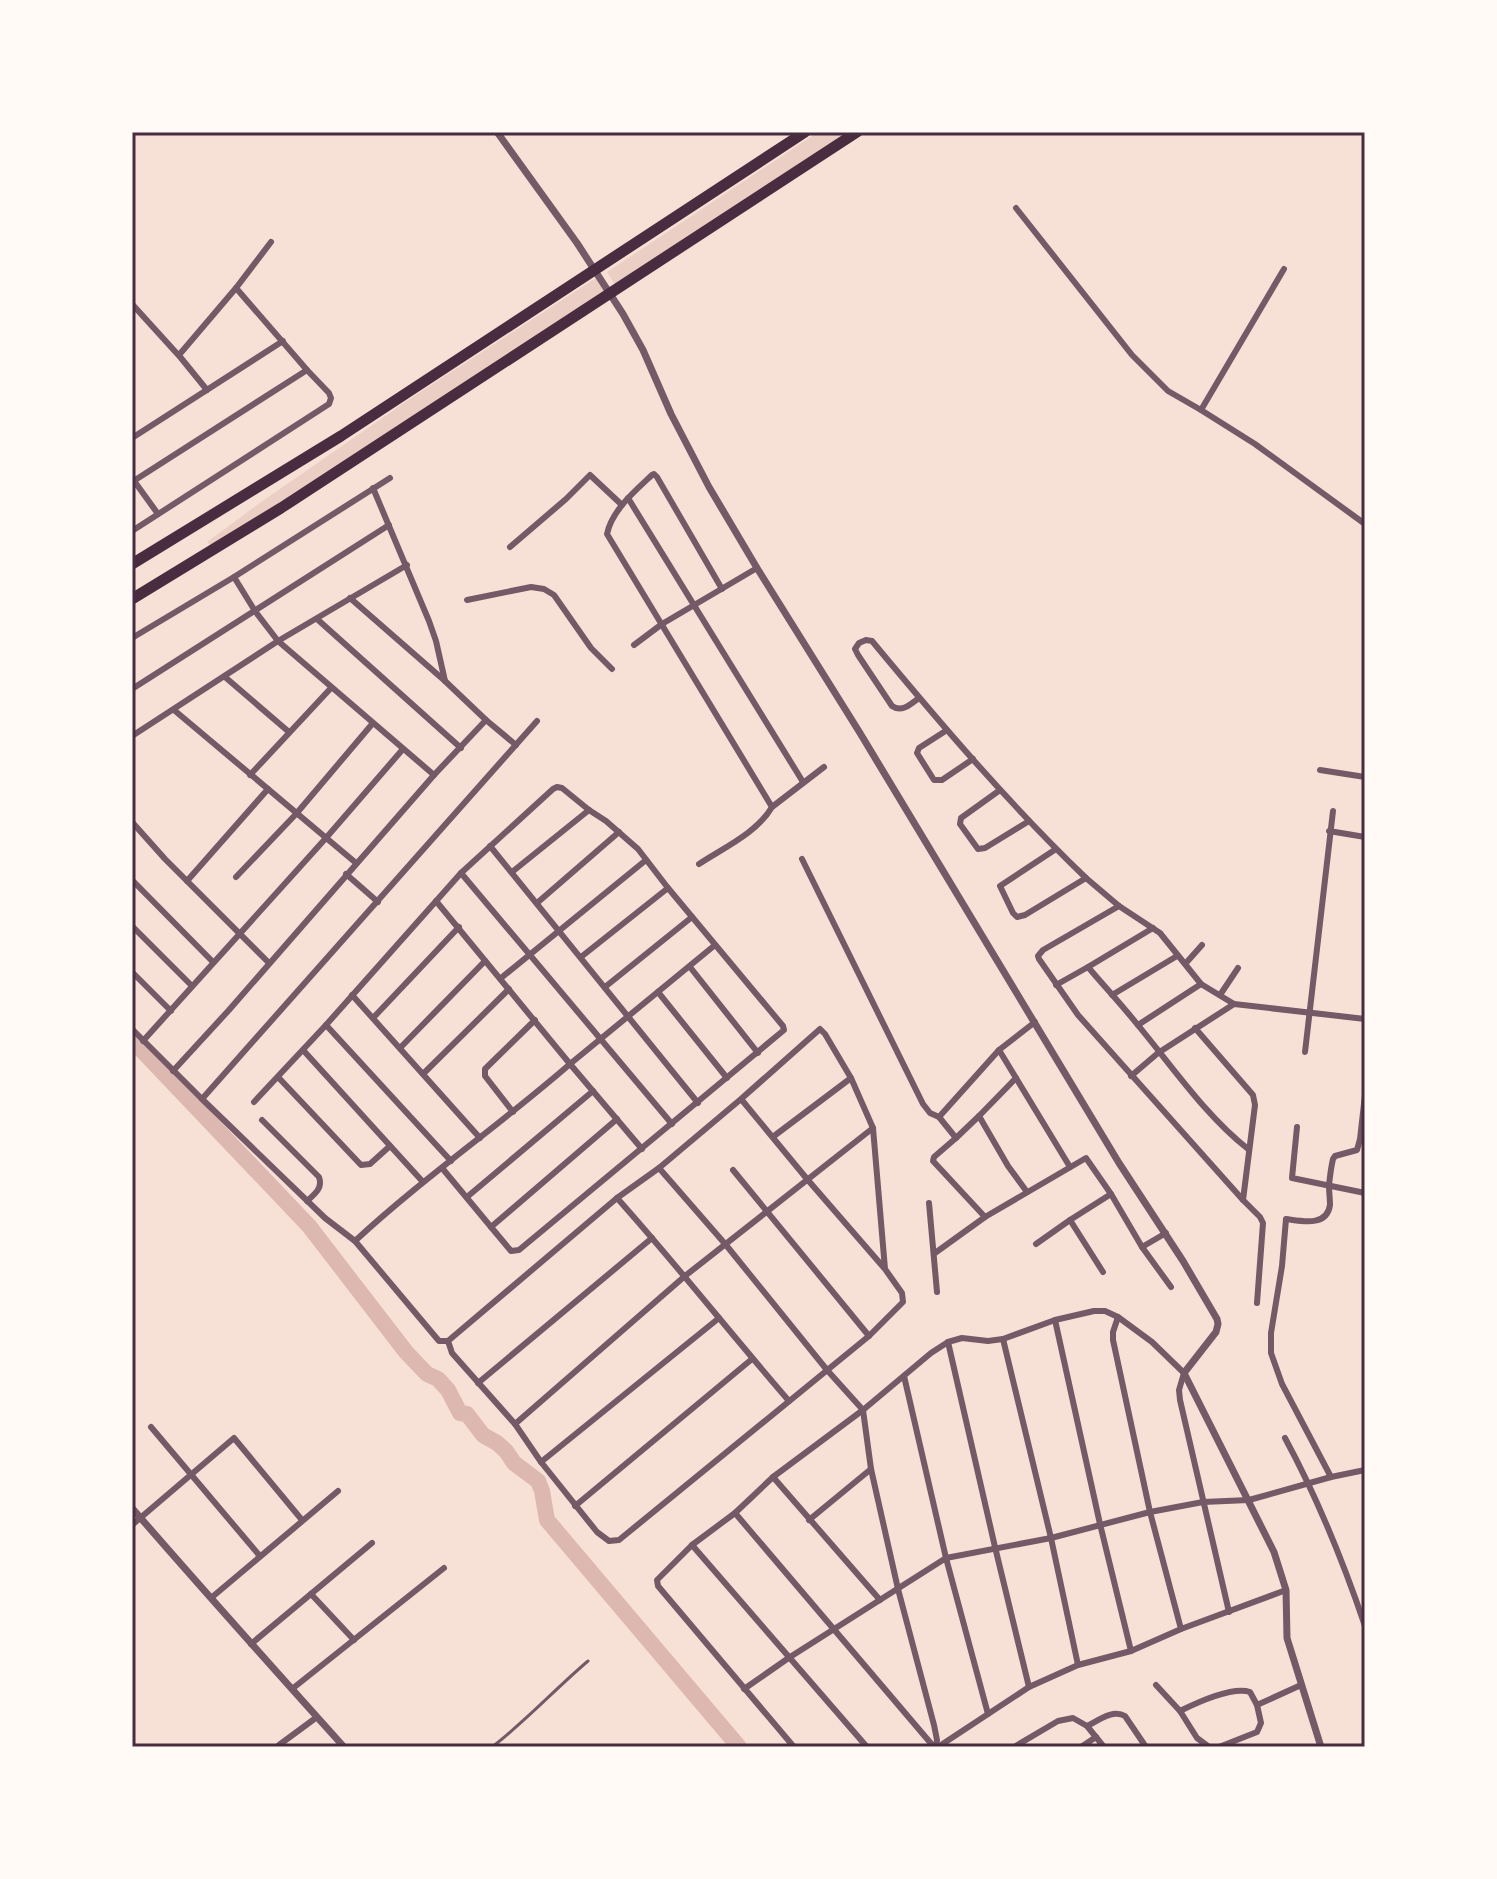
<svg xmlns="http://www.w3.org/2000/svg" width="1497" height="1879" font-family="Karla,sans-serif">
<style>
.green{fill:#ebcfc5}
.lines{fill:none;stroke-linecap:round;stroke-linejoin:round}
.river{stroke:#dcb8b0;stroke-width:16}
.service{stroke:#755966;stroke-width:3}
.minor{stroke:#755966;stroke-width:6}
.tertiary{stroke:#755966;stroke-width:7}
.motorway{stroke:#4a2c40;stroke-width:11}
.neatline{fill:none;stroke:#4a2c40;stroke-width:3}
</style>
<rect width="100%" height="100%" fill="#f7e1d7"/>
<g class="green">
<path d="M818,132H851L617,288L607,272Z"/>
<path d="M599,276L609,292L211,546L207,542L264,500L414,396Z"/>
</g>
<g class="lines">
<path class="river" d="M132,1040L309,1226L406,1352L427,1374L438,1379L448,1390L460,1413L467,1414L483,1435L497,1443L506,1451L514,1463L538,1481L542,1491L547,1520L739,1747"/>
<path class="service" d="M492,1747C526,1721 555,1689 588,1661"/>
<g class="minor">
<path d="M1016,208L1132,355L1168,391L1201,410"/>
<path d="M1284,269L1201,410L1255,444L1365,524"/>
<path d="M132,304L181,358L207,390"/>
<path d="M179,355L236,288L271,242"/>
<path d="M132,438L283,341"/>
<path d="M132,478L158,514"/>
<path d="M132,482L307,370"/>
<path d="M373,488L429,621L436,641L445,681L486,720L516,745"/>
<path d="M628,498L803,782"/>
<path d="M132,531L329,404L331,398L329,393L307,370L236,288"/>
<path d="M510,547L566,499L590,475L622,505"/>
<path d="M234,577L255,611L278,641L434,775"/>
<path d="M722,589L657,477L654,474L652,475C635,491 612,510 607,534L772,807"/>
<path d="M350,598L445,681"/>
<path d="M467,600L531,587L544,589L554,595L591,648L612,669"/>
<path d="M317,619L461,748"/>
<path d="M132,638L234,577L390,478"/>
<path d="M634,645L662,624L757,568"/>
<path d="M225,677L289,732"/>
<path d="M132,689L389,525"/>
<path d="M919,698C911,704 902,713 892,706L858,655L855,649L859,643L866,640L872,641C940,723 1009,804 1086,878L1025,915L1017,917L1013,913L1000,886L1056,849"/>
<path d="M174,710L356,863"/>
<path d="M947,730L919,748L917,753L934,780H942L973,759"/>
<path d="M132,736L278,641L407,565"/>
<path d="M1320,770L1365,777"/>
<path d="M250,775L331,688"/>
<path d="M1000,790L961,818L960,824L978,849L985,848L1029,821"/>
<path d="M132,822L165,859L269,963"/>
<path d="M1329,831L1365,837"/>
<path d="M490,846L698,1103"/>
<path d="M802,859L923,1104L930,1113L939,1117L999,1050L1035,1022"/>
<path d="M699,864C723,848 757,833 772,807L824,767"/>
<path d="M512,872L589,810"/>
<path d="M461,873L672,1124"/>
<path d="M346,874L378,902"/>
<path d="M236,877L296,814L373,723"/>
<path d="M1086,878L1119,906L1160,933L1201,984L1234,1004L1365,1019"/>
<path d="M132,880L213,962"/>
<path d="M187,881L268,789"/>
<path d="M436,901L570,1064L715,945"/>
<path d="M537,903L619,832"/>
<path d="M1119,906L1043,950L1038,956L1039,959L1078,1015L1243,1200L1255,1105L1253,1095L1195,1028"/>
<path d="M132,926L192,986"/>
<path d="M581,957L668,888"/>
<path d="M1186,963L1202,945"/>
<path d="M690,967L758,1053"/>
<path d="M1088,967L1153,928"/>
<path d="M132,972L171,1011"/>
<path d="M501,978L646,860"/>
<path d="M1056,985L1088,967C1104,986 1121,1004 1137,1024C1172,1066 1205,1115 1248,1149"/>
<path d="M605,987L692,917"/>
<path d="M658,992L727,1078"/>
<path d="M352,995L480,1138"/>
<path d="M1112,995L1177,956"/>
<path d="M1220,995L1238,968"/>
<path d="M373,1018L459,927"/>
<path d="M326,1025L451,1161"/>
<path d="M1138,1025L1201,984"/>
<path d="M132,1029L202,1099L537,721"/>
<path d="M143,1041L326,838L403,749"/>
<path d="M400,1048L485,961"/>
<path d="M303,1050L423,1182"/>
<path d="M999,1050L1070,1167"/>
<path d="M1305,1052L1333,811"/>
<path d="M173,1071L229,1010L434,775L486,720"/>
<path d="M423,1074L509,989"/>
<path d="M1131,1076L1158,1053L1234,1004"/>
<path d="M278,1077L361,1165L370,1164L390,1146"/>
<path d="M202,1099L325,1218L355,1241C423,1178 500,1125 570,1064L642,1149"/>
<path d="M741,1099L807,1179L885,1269L902,1293L903,1302L869,1336L619,1540L609,1541L597,1532L541,1462L515,1424L452,1353L448,1341L617,1198L659,1168L741,1099L820,1029L825,1034L851,1078L873,1128L885,1269"/>
<path d="M254,1102L326,1025L461,873L553,789L557,787L562,788L589,810L606,821L638,849L668,888L783,1026L784,1030L519,1250L511,1251L491,1227"/>
<path d="M513,1112L485,1076V1069L535,1020"/>
<path d="M979,1116L1016,1078"/>
<path d="M939,1117L956,1138L979,1116L1008,1166L1027,1192"/>
<path d="M262,1120L319,1177C323,1188 315,1194 307,1201"/>
<path d="M1297,1127L1292,1178L1365,1193"/>
<path d="M774,1136L851,1078"/>
<path d="M956,1138L934,1157L933,1161L985,1217"/>
<path d="M442,1168L491,1227L617,1119"/>
<path d="M659,1168L726,1245L827,1370L863,1410L871,1469L898,1589L934,1725L937,1740L936,1747"/>
<path d="M733,1170L869,1336"/>
<path d="M467,1197L593,1091"/>
<path d="M617,1198C676,1264 731,1334 789,1401"/>
<path d="M1243,1200L1260,1217L1263,1223L1257,1303"/>
<path d="M929,1203L937,1292"/>
<path d="M1070,1220L1103,1272"/>
<path d="M355,1241L439,1341H448"/>
<path d="M1036,1244L1070,1220L1111,1194"/>
<path d="M1142,1247L1166,1233"/>
<path d="M935,1253L985,1217L1086,1158L1111,1194L1142,1247L1171,1287"/>
<path d="M1118,1317L1113,1332V1340L1150,1512L1181,1629"/>
<path d="M1055,1320L1100,1524L1131,1651"/>
<path d="M1003,1339L1051,1538L1078,1665"/>
<path d="M948,1342L995,1547L1029,1687"/>
<path d="M904,1376L946,1558L988,1714"/>
<path d="M478,1383L652,1238"/>
<path d="M515,1424L685,1276L873,1128"/>
<path d="M151,1427L259,1555"/>
<path d="M1285,1438C1318,1499 1343,1561 1365,1626"/>
<path d="M541,1462L719,1318"/>
<path d="M773,1477L880,1600"/>
<path d="M1331,1477L1282,1384L1271,1353V1333L1282,1266L1286,1219C1302,1221 1327,1227 1330,1205C1330,1199 1329,1192 1329,1185C1330,1176 1331,1167 1333,1159L1335,1156L1357,1150L1360,1139L1365,1095"/>
<path d="M575,1506L752,1359"/>
<path d="M735,1513L934,1747"/>
<path d="M809,1520L871,1469"/>
<path d="M132,1525L234,1438L302,1520"/>
<path d="M692,1545L867,1747"/>
<path d="M311,1594L354,1640"/>
<path d="M211,1598L338,1491"/>
<path d="M251,1644L372,1543"/>
<path d="M1156,1685L1180,1711L1197,1738L1209,1747"/>
<path d="M292,1689L444,1568"/>
<path d="M744,1689L790,1657L946,1558L1051,1538L1150,1512L1203,1502L1249,1500L1331,1477L1365,1470"/>
<path d="M1180,1711C1196,1703 1233,1686 1250,1692L1257,1705L1301,1685"/>
<path d="M1087,1726C1099,1720 1113,1709 1125,1716L1146,1747"/>
<path d="M279,1745L317,1717"/>
<path d="M794,1747L658,1586L657,1580L692,1545L735,1513L773,1477L863,1410L931,1353L948,1342L962,1338L988,1341L1003,1339L1055,1320L1094,1311H1105L1118,1317L1152,1342L1184,1373L1179,1390L1180,1400L1229,1612"/>
<path d="M938,1747L1029,1687L1078,1665L1131,1651L1181,1629L1286,1590"/>
<path d="M1014,1747L1058,1721L1073,1718L1087,1726L1104,1747"/>
<path d="M1081,1747L1096,1737"/>
<path d="M1219,1747L1257,1732L1261,1723L1257,1705"/>
</g>
<g class="tertiary">
<path d="M497,132L577,243L623,314L643,350L671,414L709,487L757,568L860,733L1119,1163L1183,1261L1217,1319L1218,1324L1216,1332L1184,1373L1274,1552L1286,1590L1287,1638L1321,1747"/>
<path d="M132,1508C202,1589 273,1668 344,1747"/>
</g>
<g class="motorway">
<path d="M132,564L341,436L805,132"/>
<path d="M132,599L281,508L857,132"/>
</g>
</g>
<rect width="1497" height="1879" fill="none" stroke="#fffaf5" stroke-width="268"/>
<rect x="134" y="134" width="1229" height="1611" class="neatline"/>
</svg>
